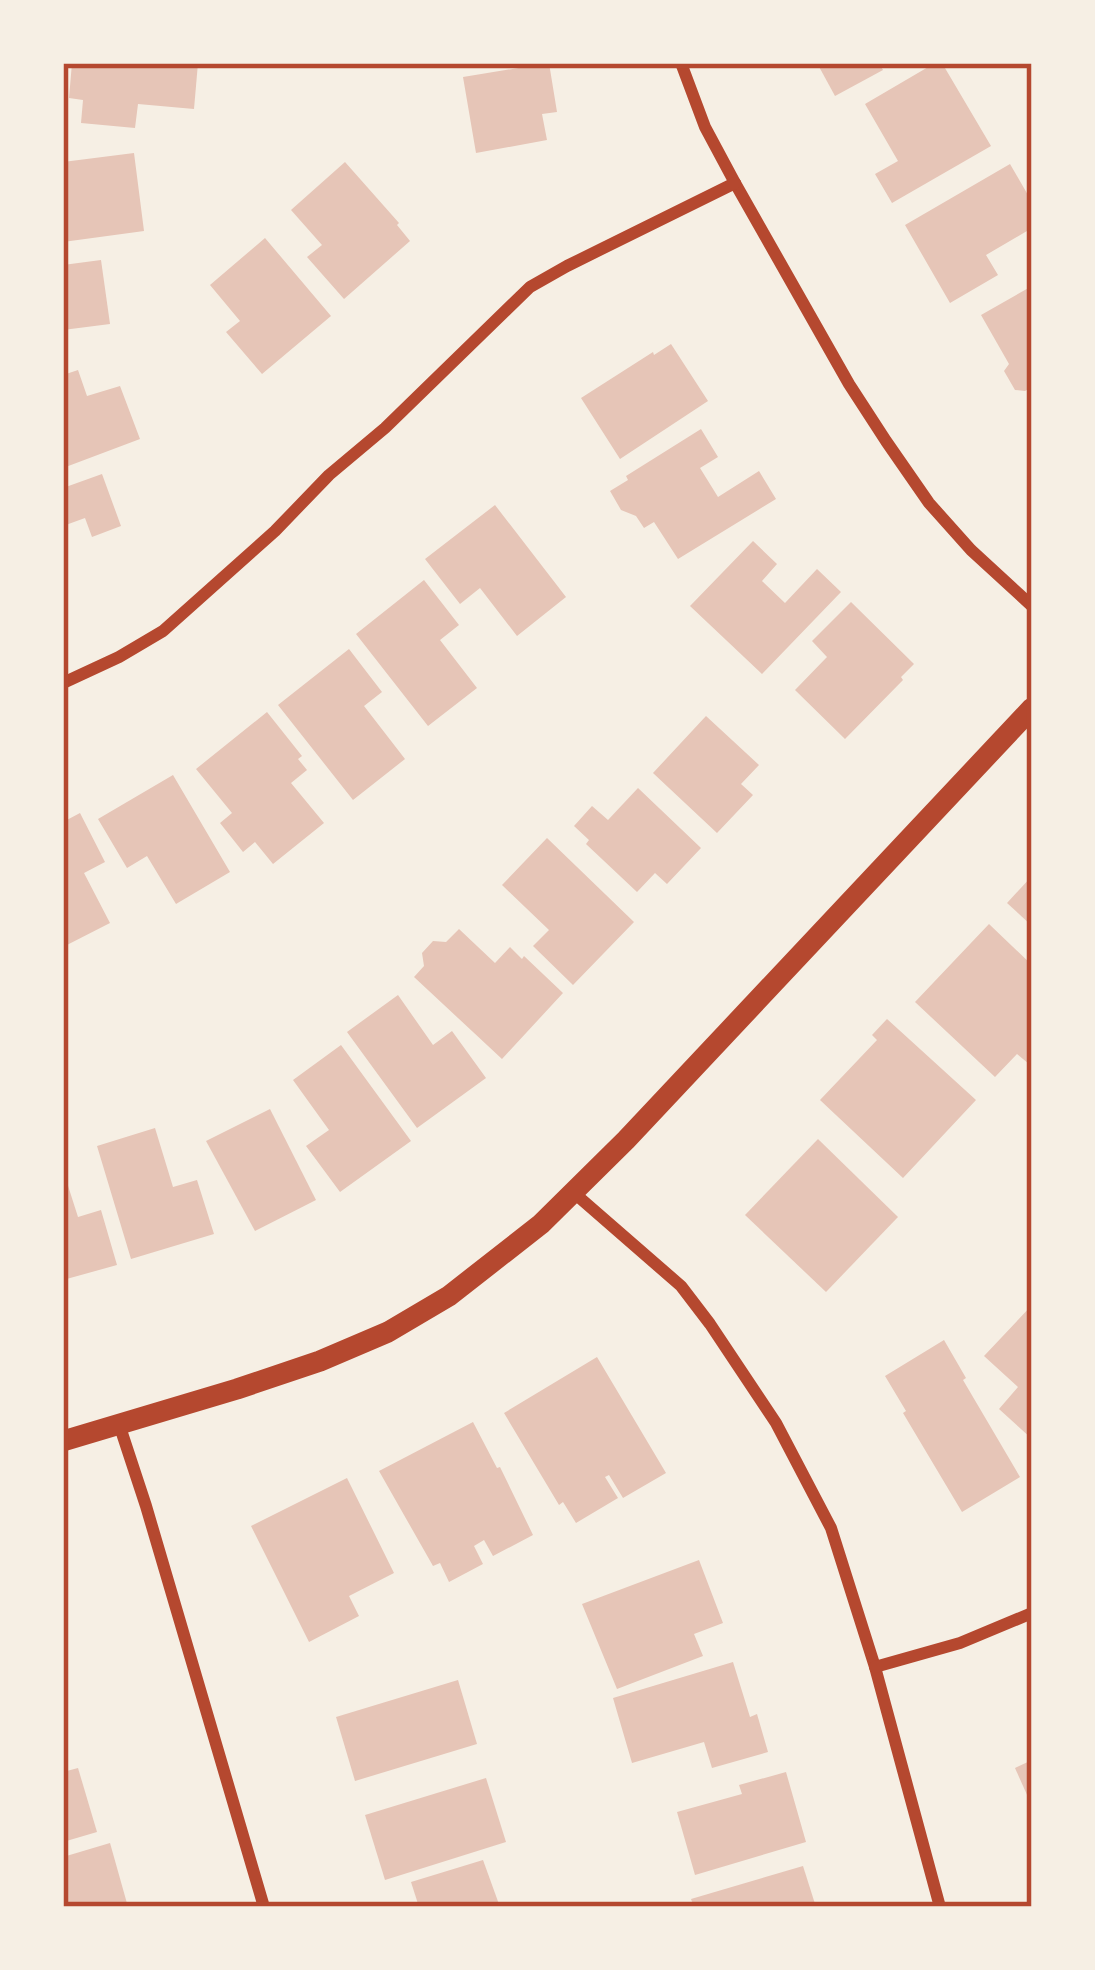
<svg xmlns="http://www.w3.org/2000/svg" width="1095" height="1970" font-family="Ubuntu,sans-serif">
<style>
.building{fill:#e6c5b7}
.lines{fill:none;stroke-linecap:round;stroke-linejoin:round}
.minor{stroke:#b5482f;stroke-width:12}
.tertiary{stroke:#b5482f;stroke-width:21}
.neatline{fill:none;stroke:#b5482f;stroke-width:4.5}
</style>
<rect width="100%" height="100%" fill="#f6efe4"/>
<g class="building">
<path d="M72,63H198L194,109L138,104L135,128L81,123L83,100L69,98Z"/>
<path d="M549,63L557,112L542,114L547,140L476,153L463,77Z"/>
<path d="M817,63H879L883,70L835,96Z"/>
<path d="M935,63H942L991,146L892,203L875,174L898,161L865,104Z"/>
<path d="M134,153L144,231L63,242V189L66,188L63,162Z"/>
<path d="M345,162L399,223L397,225L410,241L344,299L307,257L322,245L291,210Z"/>
<path d="M1010,164L1032,202V228L986,255L998,275L950,303L905,225Z"/>
<path d="M265,238L331,316L262,374L226,332L240,321L210,285Z"/>
<path d="M101,260L110,324L63,330V265Z"/>
<path d="M1032,286V387L1025,391L1015,390L1004,371L1009,364L981,315Z"/>
<path d="M671,344L708,401L620,459L581,398L653,352L654,355Z"/>
<path d="M78,370L87,396L120,386L140,439L63,468V375Z"/>
<path d="M701,429L718,457L700,468L718,497L759,471L776,499L678,559L654,522L644,528L636,516L621,510L610,491L628,480L626,476Z"/>
<path d="M102,474L121,526L92,537L85,518L63,526V488Z"/>
<path d="M495,505L566,597L517,636L480,588L460,604L425,559Z"/>
<path d="M753,541L777,564L762,581L785,603L817,569L841,592L762,674L690,606Z"/>
<path d="M424,580L459,625L440,640L477,688L428,726L356,634Z"/>
<path d="M851,602L914,664L901,677L903,680L845,739L795,690L827,657L812,641Z"/>
<path d="M349,649L382,692L364,706L405,759L353,800L278,705Z"/>
<path d="M267,712L302,756L298,759L307,770L291,783L324,823L273,864L255,842L243,852L220,823L232,813L196,769Z"/>
<path d="M706,716L759,765L741,784L753,795L717,833L653,773Z"/>
<path d="M173,775L230,872L176,904L147,856L127,868L98,819Z"/>
<path d="M638,788L701,848L667,884L655,873L637,892L586,844L589,840L574,826L592,806L608,820Z"/>
<path d="M80,813L105,862L84,873L110,923L63,947V822Z"/>
<path d="M547,838L634,922L573,985L533,946L549,930L502,885Z"/>
<path d="M1032,876V926L1007,903Z"/>
<path d="M989,924L1032,965V1061L1029,1064L1017,1054L995,1077L915,1002Z"/>
<path d="M459,929L495,963L510,947L522,959L524,956L563,993L502,1059L414,977L424,966L422,953L433,941L446,942Z"/>
<path d="M398,995L433,1045L452,1031L486,1078L417,1128L347,1032Z"/>
<path d="M887,1019L976,1100L903,1178L820,1100L877,1040L872,1035Z"/>
<path d="M341,1045L411,1141L340,1192L306,1146L329,1130L293,1080Z"/>
<path d="M270,1109L316,1200L255,1231L206,1141Z"/>
<path d="M155,1128L173,1187L197,1180L214,1234L131,1259L97,1146Z"/>
<path d="M818,1139L898,1217L826,1292L745,1215Z"/>
<path d="M63,1170L78,1217L101,1210L117,1265L63,1280Z"/>
<path d="M1032,1305V1439L999,1409L1018,1387L984,1356Z"/>
<path d="M944,1340L966,1378L963,1380L1020,1477L962,1512L903,1413L906,1411L885,1376Z"/>
<path d="M597,1357L666,1473L623,1498L609,1475L605,1477L618,1498L576,1523L563,1502L559,1505L504,1413Z"/>
<path d="M473,1422L497,1468L500,1467L533,1535L493,1556L484,1540L474,1546L483,1564L449,1582L440,1563L433,1566L379,1471Z"/>
<path d="M347,1478L394,1573L349,1596L359,1616L309,1642L251,1526Z"/>
<path d="M699,1560L723,1623L694,1634L703,1656L617,1689L582,1604Z"/>
<path d="M733,1662L750,1717L757,1714L768,1752L712,1768L704,1742L632,1763L613,1698Z"/>
<path d="M458,1680L477,1744L355,1781L336,1717Z"/>
<path d="M1032,1760V1806L1015,1768Z"/>
<path d="M78,1768L97,1832L63,1842V1772Z"/>
<path d="M786,1772L806,1842L695,1875L677,1812L742,1794L739,1785Z"/>
<path d="M486,1778L506,1842L385,1880L365,1815Z"/>
<path d="M110,1843L128,1907H63V1857Z"/>
<path d="M483,1860L500,1907H419L411,1882Z"/>
<path d="M803,1866L816,1907H694L691,1899Z"/>
</g>
<g class="lines">
<g class="minor">
<path d="M681,63L705,127L735,183L849,384L886,441L929,503L971,550L1032,606"/>
<path d="M63,683L119,657L163,631L275,531L329,475L385,428L530,287L567,266L735,183"/>
<path d="M573,1192L681,1286L710,1324L776,1423L831,1528L875,1667L940,1907"/>
<path d="M119,1424L146,1506L264,1907"/>
<path d="M875,1667L960,1643L1032,1613"/>
</g>
<path class="tertiary" d="M63,1441L237,1389L320,1361L388,1332L449,1296L541,1224L626,1140L1032,708"/>
</g>
<rect width="1095" height="1970" fill="none" stroke="#f6efe4" stroke-width="132"/>
<rect x="66" y="66" width="963" height="1838" class="neatline"/>
</svg>
